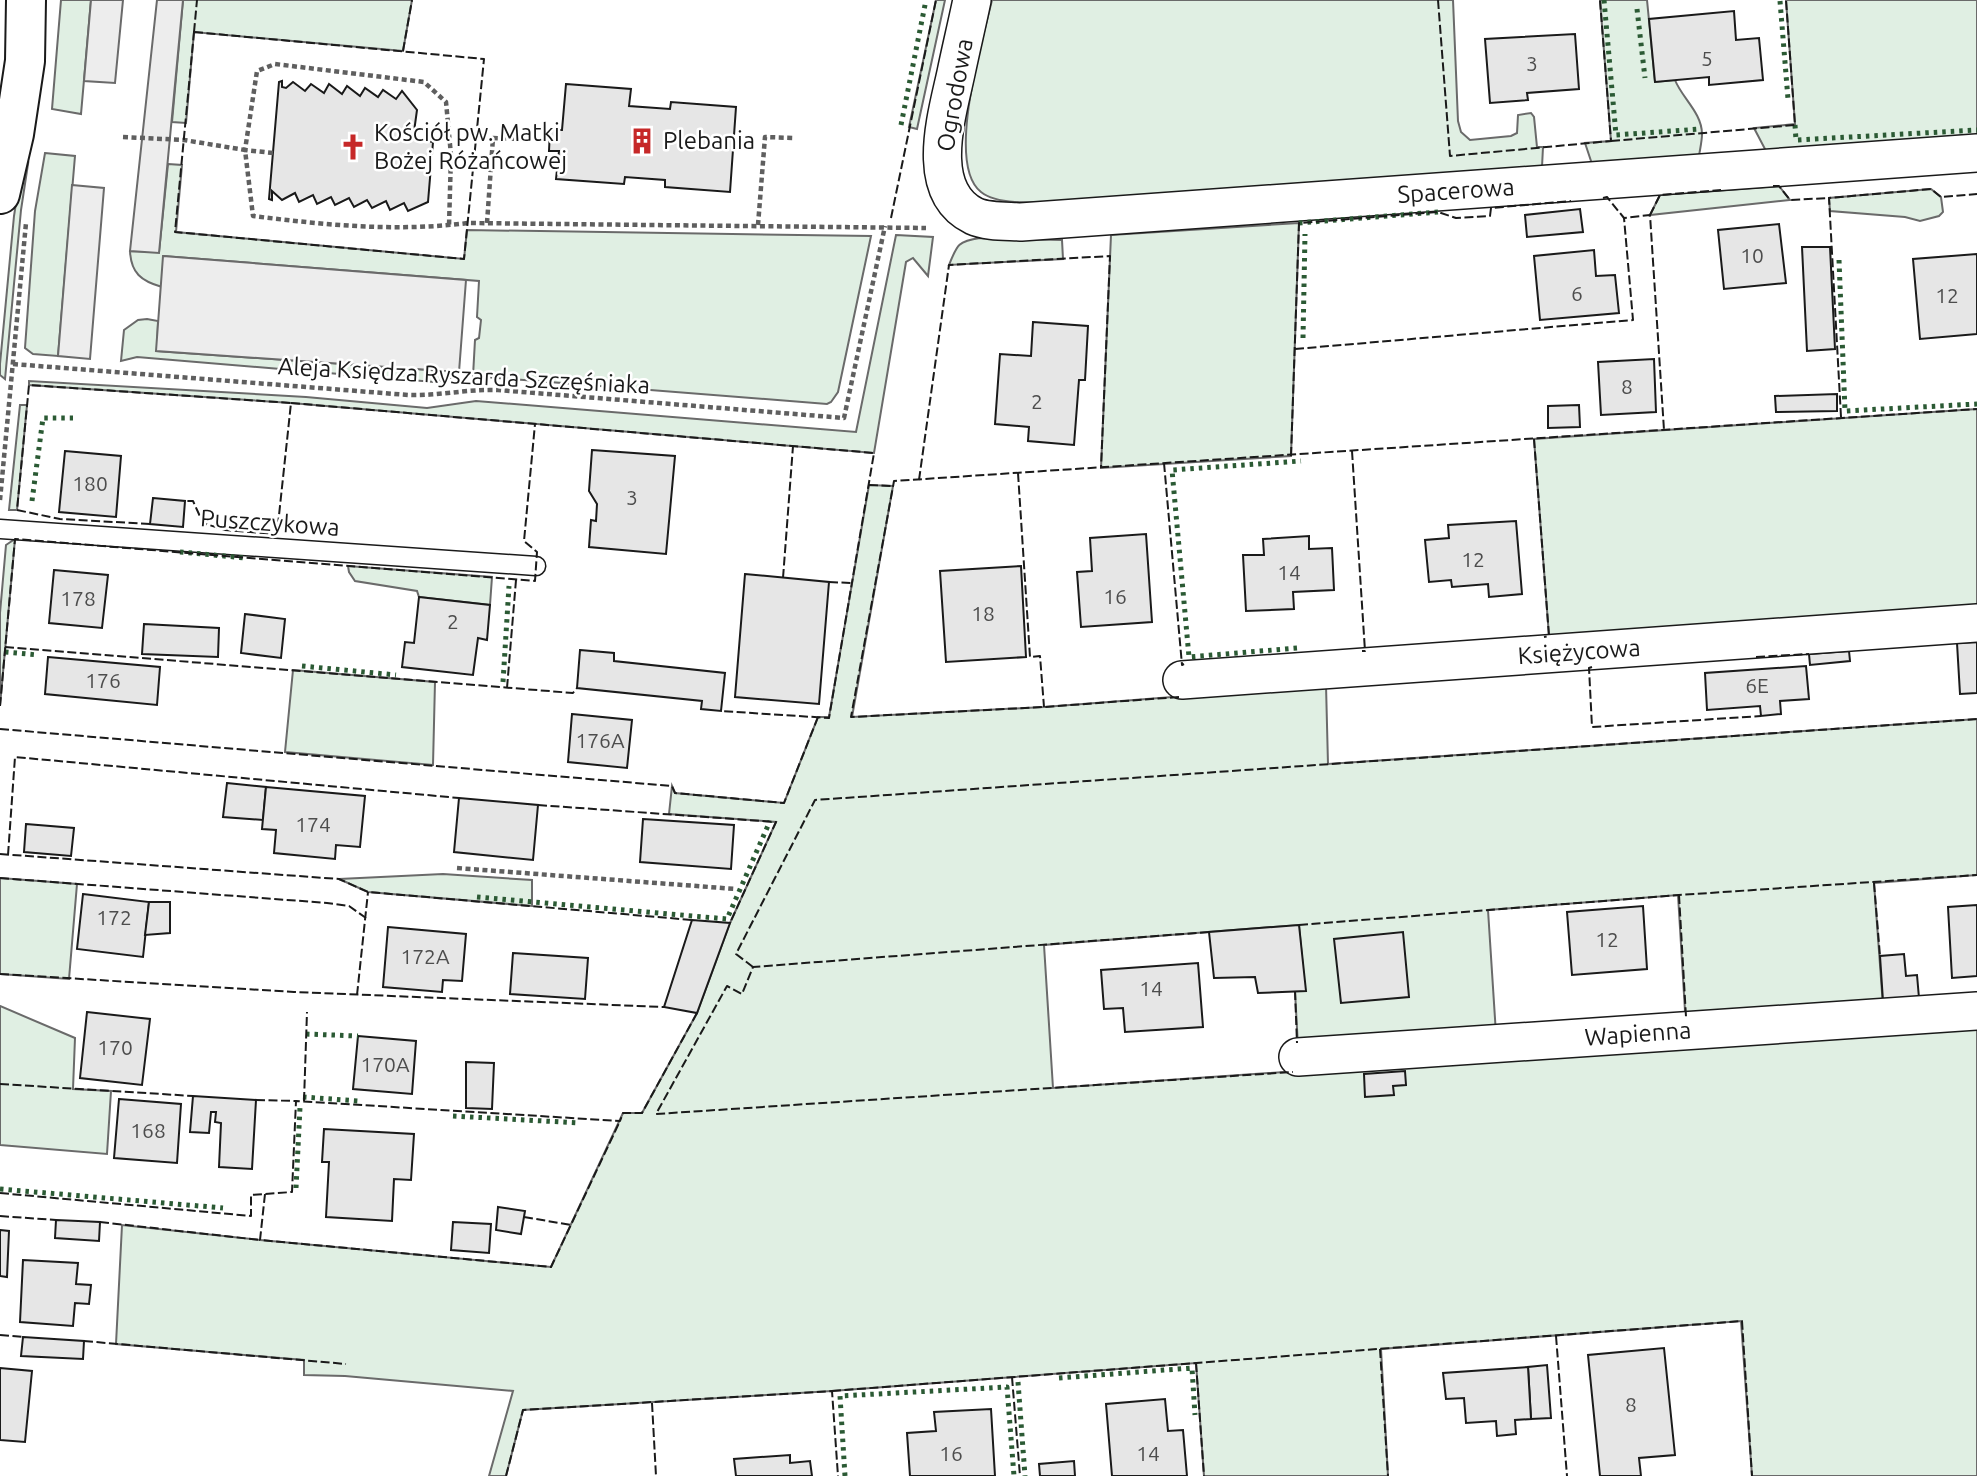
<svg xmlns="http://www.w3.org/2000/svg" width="1977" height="1476" font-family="Ubuntu,sans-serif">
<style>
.green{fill:#e0efe3;stroke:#6a6a6a;stroke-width:2;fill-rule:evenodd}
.parking{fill:#ededed;stroke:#6a6a6a;stroke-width:2}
.building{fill:#e6e6e6;stroke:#1a1a1a;stroke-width:2}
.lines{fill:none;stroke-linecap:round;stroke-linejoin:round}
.service-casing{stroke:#1a1a1a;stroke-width:21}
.minor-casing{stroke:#1a1a1a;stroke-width:40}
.secondary-casing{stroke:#1a1a1a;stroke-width:42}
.path{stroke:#5f5f5f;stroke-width:4.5;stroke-dasharray:5 3.5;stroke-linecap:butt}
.service{stroke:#fff;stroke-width:18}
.minor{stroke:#fff;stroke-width:37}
.secondary{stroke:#fff;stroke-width:38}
.hedge{stroke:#2b5a34;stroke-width:5;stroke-dasharray:3.5 5;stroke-linecap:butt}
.fence{stroke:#1a1a1a;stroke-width:2;stroke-dasharray:9 3.5;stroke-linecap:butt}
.labels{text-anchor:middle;stroke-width:5;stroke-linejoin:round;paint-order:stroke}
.number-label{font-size:21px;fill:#4d4d4d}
.street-label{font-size:24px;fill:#1a1a1a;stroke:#fff}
.poi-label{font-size:24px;fill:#1a1a1a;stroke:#fff;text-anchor:start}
</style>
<rect width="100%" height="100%" fill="#fff"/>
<g class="green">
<path d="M61,0H91L81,114L52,109Z"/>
<path d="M183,0H412L403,51L194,32L186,123L172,122Z"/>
<path d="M936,0H945L917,129L909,127Z"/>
<path d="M992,0H1453L1458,121L1461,132L1470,140L1511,136L1517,133L1518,115L1531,113L1534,117L1537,147H1543L1542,167L1075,201C1050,201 1001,208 981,192C945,164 983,39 992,0Z"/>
<path d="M1600,0H1647L1655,82L1675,80C1682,98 1702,113 1702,134C1702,141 1700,149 1699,156L1592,164L1585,143L1611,141Z"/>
<path d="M1786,0H1977V137L1766,151L1754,128L1795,124Z"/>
<path d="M45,153L75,156L58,356L33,354L25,348L35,211Z"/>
<path d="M28,164L21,210L5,379L0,375V364L14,216L21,171Z"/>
<path d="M168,164L182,165L176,232L464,259L467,230L871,236L838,392L831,402L827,404L473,376L475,340L479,338L481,320L477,317L479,281L164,256L162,287C141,281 131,273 130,251L159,252Z"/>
<path d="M1779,186L1790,200L1650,215L1660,195Z"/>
<path d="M1931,189L1941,197L1943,212L1939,216L1920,221L1905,217L1830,211L1829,198Z"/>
<path d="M1299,223L1291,456L1101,468L1111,235Z"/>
<path d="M896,235L933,237L928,276L913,258L906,262L874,453L291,403L29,385V381L306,397L427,408L476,401L856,432Z"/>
<path d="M980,238L1062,240L1063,259L949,265C957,245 958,241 980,238Z"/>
<path d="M147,319L158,321L157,351L459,372L457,377L434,382L137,357L121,361L124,330L138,320Z"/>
<path d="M20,405H27L17,510H9Z"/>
<path d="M1977,409V611L1549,636L1534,439Z"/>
<path d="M869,485L893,486L852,717L1044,707L1326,685L1328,764L1977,719V875L1874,883L1883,1006L1977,1026V1476H1752L1741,1321L1381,1349L1388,1476H1204L1196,1363L832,1391L523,1410L506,1476H489L513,1391L345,1376L304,1375V1360L116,1344L122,1225L260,1240L551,1267L623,1113H642L697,1013L730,923L776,822L669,814L672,786L675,793L784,803L818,717H829ZM1678,895L1687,1044L1053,1088L1044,945L1299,925L1305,990L1295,991L1298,1047L1496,1034L1488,910Z"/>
<path d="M15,539L0,706V613L6,545Z"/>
<path d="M348,566L492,577L490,605L419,597L417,591L355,581L349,572Z"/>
<path d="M293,670L435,682L433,765L285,752Z"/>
<path d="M443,874L532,880V906L368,892L339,879Z"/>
<path d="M0,878L77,884L69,979L0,974Z"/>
<path d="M0,1006L75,1038L73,1089L111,1091L107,1154L0,1145Z"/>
</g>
<g class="parking">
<path d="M91,0H123L115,83L84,81Z"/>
<path d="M157,0H183L159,253L130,251Z"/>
<path d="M72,185L104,188L90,359L58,356Z"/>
<path d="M163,256L466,280L459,372L156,351Z"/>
</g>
<g class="building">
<path d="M1734,11L1736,40L1759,38L1763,80L1709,85V77L1655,82L1649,19Z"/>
<path d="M1575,34L1579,89L1527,93L1528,100L1490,103L1485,39Z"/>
<path d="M282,81V87L286,88L293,82L305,91L311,84L324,93L329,84L342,94L347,86L360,96L365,88L378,97L383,90L396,99L402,91L417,110L413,139L433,142L428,202L408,211L404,203L390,210L386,201L372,208L367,200L354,207L349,198L335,205L331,197L317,204L313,195L299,202L295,193L282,200L272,191V200L269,199L279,82Z"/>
<path d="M566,84L631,89L629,106L670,109L671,102L736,107L730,192L665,187V180L625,177L624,184L556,179L559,151H549L550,130H562Z"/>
<path d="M1580,209L1583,232L1527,237L1525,215Z"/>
<path d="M1779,224L1786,283L1724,289L1718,230Z"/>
<path d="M1802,247H1830L1835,349L1807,351Z"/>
<path d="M1594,250L1596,276L1615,275L1619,313L1540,320L1534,256Z"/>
<path d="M1977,254V334L1920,339L1913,259Z"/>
<path d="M1033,322L1088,326L1085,380H1079L1074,445L1028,441L1029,427L995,424L1000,354L1031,356Z"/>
<path d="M1654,359L1656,412L1601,415L1598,362Z"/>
<path d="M1837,394V411L1776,412L1775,396Z"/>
<path d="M1579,405L1580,427L1548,428V406Z"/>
<path d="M592,450L675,456L666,554L589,547L591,520L596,521L597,504L589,491Z"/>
<path d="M65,451L121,456L116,517L59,512Z"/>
<path d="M153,498L185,501L183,527L150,524Z"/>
<path d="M1516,521L1522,594L1489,597L1488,584L1452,587L1451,580L1429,582L1425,540L1449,538L1448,525Z"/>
<path d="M1146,534L1152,622L1081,627L1077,572L1092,571L1090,538Z"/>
<path d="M1309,536V549L1332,548L1334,590L1293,592L1294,609L1246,611L1243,555H1264L1263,539Z"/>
<path d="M1021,566L1026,657L946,662L940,571Z"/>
<path d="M54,570L108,575L102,628L49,623Z"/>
<path d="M745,574L829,582L819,704L735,697Z"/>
<path d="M419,597L490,605L487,640L478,638L473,675L402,667L405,642L414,643Z"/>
<path d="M245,614L285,619L281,658L241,653Z"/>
<path d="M144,624L219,628L218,657L142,654Z"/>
<path d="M1977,642V693L1960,694L1957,643Z"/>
<path d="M580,650L614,653V661L725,673L721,711L701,709L702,701L577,688Z"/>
<path d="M1849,651L1850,661L1810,665L1809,654Z"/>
<path d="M48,657L160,667L157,705L45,694Z"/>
<path d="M1806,666L1809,699L1780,701L1781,714L1761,716L1760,706L1707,710L1705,673Z"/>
<path d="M572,714L632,720L627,768L568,762Z"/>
<path d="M227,783L266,787L263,820L223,817Z"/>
<path d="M266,787L365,796L360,847L336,845L335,859L274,853L276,830L262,829Z"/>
<path d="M459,798L538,805L533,860L454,852Z"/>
<path d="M643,819L734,825L731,869L640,862Z"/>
<path d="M26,824L74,828L71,856L24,852Z"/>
<path d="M83,894L149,902L143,957L77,949Z"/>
<path d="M149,902H170V933L145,935Z"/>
<path d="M1977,905V976L1952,978L1948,907Z"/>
<path d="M1643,906L1647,969L1572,975L1567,912Z"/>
<path d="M692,920L730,923L697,1013L664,1007Z"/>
<path d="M1299,925L1306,991L1258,993L1255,977L1214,978L1209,932Z"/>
<path d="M388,927L466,934L462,981L443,980L442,992L383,987Z"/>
<path d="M1403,932L1409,997L1341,1003L1334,939Z"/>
<path d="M513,953L588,958L585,999L510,994Z"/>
<path d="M1904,954L1906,976L1917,975L1919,998L1883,1001L1880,956Z"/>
<path d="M1198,963L1203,1027L1125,1032L1123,1008L1104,1009L1101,970Z"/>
<path d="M87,1012L150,1019L142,1085L80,1078Z"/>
<path d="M358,1036L416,1041L412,1094L353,1089Z"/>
<path d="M466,1062L494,1063L492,1109L466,1108Z"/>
<path d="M1405,1071L1406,1085L1393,1086L1394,1095L1365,1097L1364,1074Z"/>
<path d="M193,1096L256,1100L252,1169L219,1167L221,1123L215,1122L216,1112H211L209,1133L190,1132Z"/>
<path d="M119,1099L181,1104L177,1163L114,1158Z"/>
<path d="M324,1129L414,1134L411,1180L394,1179L392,1221L326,1217L329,1162H322Z"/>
<path d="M498,1207L525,1211L521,1234L496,1230Z"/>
<path d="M56,1220L100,1222L99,1241L55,1238Z"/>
<path d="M453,1222L491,1224L489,1253L451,1250Z"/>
<path d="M0,1230L9,1231L7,1277L0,1276Z"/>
<path d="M23,1260L78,1263L76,1284L91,1285L89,1304L75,1303L73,1326L20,1322Z"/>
<path d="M23,1337L84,1341L83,1359L21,1356Z"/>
<path d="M1664,1348L1675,1455L1639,1458L1641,1476H1600L1588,1355Z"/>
<path d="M1547,1365L1551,1418L1531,1419L1528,1367Z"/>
<path d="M1528,1367L1531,1419L1515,1420L1516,1434L1497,1436L1496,1421L1466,1423L1464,1398L1446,1399L1443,1373Z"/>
<path d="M0,1368L32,1371L25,1442L0,1440Z"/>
<path d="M1165,1399L1168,1431L1183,1430L1187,1476H1112L1106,1404Z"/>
<path d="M991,1409L995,1476H910L907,1433L936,1431L934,1412Z"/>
<path d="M790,1455V1463L810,1461L812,1476H736L734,1459Z"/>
<path d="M1074,1461L1075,1476H1040L1039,1464Z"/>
</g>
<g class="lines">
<g class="service-casing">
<path id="service" d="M0,529L536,566"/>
</g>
<g class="minor-casing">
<g id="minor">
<path d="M972,0C967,24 961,49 956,73C947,115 923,191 974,216C987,222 1007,221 1021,222L1977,153"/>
<path d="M1182,680L1977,623"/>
<path d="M1298,1057L1977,1011"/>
</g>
</g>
<g class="secondary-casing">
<path id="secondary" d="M0,194L14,134L25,61L26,0"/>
</g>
<g class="path">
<path d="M123,137L184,140L245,150L253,216C325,225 396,232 468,223L926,228"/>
<path d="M273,153L245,150L257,71L275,64L424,82L446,102L451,155L449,226"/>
<path d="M487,223L493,138L546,140"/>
<path d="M758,225L765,137L794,138"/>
<path d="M13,364L408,395C438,396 467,389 498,390L844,418L885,226"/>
<path d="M0,500L26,223"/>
<path d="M457,868L736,889"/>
</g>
<use href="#service" class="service"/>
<use href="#minor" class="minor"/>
<use href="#secondary" class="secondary"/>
<g class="hedge">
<path d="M1604,0L1616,135L1700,129"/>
<path d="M1780,1L1788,99"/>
<path d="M1637,9L1645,78"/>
<path d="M901,125L926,0"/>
<path d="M1795,125L1796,140L1977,130"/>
<path d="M1299,223L1438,212"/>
<path d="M1839,260L1845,411L1977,404"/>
<path d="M1303,338L1305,234"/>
<path d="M32,501L43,418H73"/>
<path d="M180,552L246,558"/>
<path d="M1297,648L1189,657L1172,470L1301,461"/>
<path d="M5,652L38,655"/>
<path d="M302,666L396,675"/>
<path d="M503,682L509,586"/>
<path d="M477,897L727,919L770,821"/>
<path d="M306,1034L358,1036"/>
<path d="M303,1097L358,1101"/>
<path d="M453,1116L580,1123"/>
<path d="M296,1188L300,1107"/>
<path d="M0,1189L223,1208"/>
<path d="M1059,1378L1192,1368L1195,1415"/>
<path d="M1018,1382L1025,1476"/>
<path d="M845,1476L840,1396L1007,1387L1014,1476"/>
</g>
<g class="fence">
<path d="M1438,0L1450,156L1611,141L1600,0"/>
<path d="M194,32L484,59L464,259L175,232Z"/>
<path d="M194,32L197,0"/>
<path d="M403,51L412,0"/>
<path d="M1611,141L1795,125L1786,0"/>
<path d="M1773,186H1779L1790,200L1829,198"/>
<path d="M1603,198L1607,197L1624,218L1650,215L1664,430"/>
<path d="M1650,215L1660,195L1721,190"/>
<path d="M891,218L936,0"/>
<path d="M1295,349L1633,320L1624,218"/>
<path d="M291,403L874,453L829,718L721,711"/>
<path d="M1841,417L1829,198L1931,189L1941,197L1977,194"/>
<path d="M1534,439L1549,636L1544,637"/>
<path d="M1352,451L1365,651H1362"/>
<path d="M1291,456L1299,223L1438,212L1456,218L1490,216L1491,208L1571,201"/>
<path d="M1164,463L1182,665L1184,664"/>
<path d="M1018,473L1030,657L1040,656L1044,707"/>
<path d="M919,480L949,265L1110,256L1101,468"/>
<path d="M869,485L893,486"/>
<path d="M150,524L60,519L17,510L29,385L291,403L277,534L225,530L203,523L193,501H185"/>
<path d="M783,578L793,446"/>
<path d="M829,582L852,583"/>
<path d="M5,647L573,693L577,688"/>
<path d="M1756,657L1809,654"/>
<path d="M1592,667L1589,668L1592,727L1761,716"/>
<path d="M507,688L516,580"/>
<path d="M1179,697L1044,707L851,717L894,481L1977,409"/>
<path d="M0,706L15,539L535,581L537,552L524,541L535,424"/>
<path d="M0,729L672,786L675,793L784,803L818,717"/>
<path d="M538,805L776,822L730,923"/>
<path d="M0,854L339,879L368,892L692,920"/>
<path d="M8,855L15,757L459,798"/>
<path d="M0,878L327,903L349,906L366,918"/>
<path d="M1874,883L1880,956"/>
<path d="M1679,895L1686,1017"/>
<path d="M1299,925L1679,895L1977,875"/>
<path d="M1209,932L753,967L742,994L727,986L656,1114L1293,1072"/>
<path d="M753,967L736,954L815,800L1977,719"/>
<path d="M0,974L294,992L664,1007"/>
<path d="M1295,991L1297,1043"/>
<path d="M357,995L368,892"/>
<path d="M0,1084L193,1096"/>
<path d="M256,1100L296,1101"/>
<path d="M304,1101L307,1012"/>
<path d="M0,1193L251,1216V1195L292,1192L296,1101L620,1121L623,1113H642L697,1013"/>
<path d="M265,1194L260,1240L551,1267L620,1121"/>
<path d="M0,1216L56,1220"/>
<path d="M524,1217L571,1225"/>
<path d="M100,1222L260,1240"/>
<path d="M0,1335L23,1337"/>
<path d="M1556,1336L1567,1476"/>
<path d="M84,1341L346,1364"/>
<path d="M1380,1349L1388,1476"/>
<path d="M1196,1363L1204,1476"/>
<path d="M1012,1377L1020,1476"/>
<path d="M832,1391L1742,1321L1752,1476"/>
<path d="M652,1403L656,1476"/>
<path d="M506,1476L523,1410L832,1391L838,1476"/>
</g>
</g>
<defs>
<g id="building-bare" transform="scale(2.1)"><path d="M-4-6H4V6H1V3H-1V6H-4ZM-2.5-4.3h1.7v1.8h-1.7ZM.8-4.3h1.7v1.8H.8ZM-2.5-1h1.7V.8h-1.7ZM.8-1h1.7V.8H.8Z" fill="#c62828" stroke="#fff" stroke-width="2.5" paint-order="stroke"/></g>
<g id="church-bare" transform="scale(2.1)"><path d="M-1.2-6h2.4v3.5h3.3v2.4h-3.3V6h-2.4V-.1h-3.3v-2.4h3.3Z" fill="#c62828" stroke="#fff" stroke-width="2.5" paint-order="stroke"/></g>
</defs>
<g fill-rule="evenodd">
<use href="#building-bare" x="642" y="141"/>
<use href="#church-bare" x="353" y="147"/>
</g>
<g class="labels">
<g class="number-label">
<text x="1707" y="66">5</text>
<text x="1532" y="71">3</text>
<text x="1752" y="263">10</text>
<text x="1577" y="301">6</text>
<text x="1947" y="303">12</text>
<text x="1627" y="394">8</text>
<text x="1037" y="409">2</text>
<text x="90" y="491">180</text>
<text x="632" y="505">3</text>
<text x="1473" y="567">12</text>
<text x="1289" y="580">14</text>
<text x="1115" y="604">16</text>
<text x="78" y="606">178</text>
<text x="983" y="621">18</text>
<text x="453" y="629">2</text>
<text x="103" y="688">176</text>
<text x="1757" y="693">6E</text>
<text x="600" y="748">176A</text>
<text x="313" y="832">174</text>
<text x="114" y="925">172</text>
<text x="1607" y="947">12</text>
<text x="425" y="964">172A</text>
<text x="1151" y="996">14</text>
<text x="115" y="1055">170</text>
<text x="385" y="1072">170A</text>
<text x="148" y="1138">168</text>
<text x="1631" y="1412">8</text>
<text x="951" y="1461">16</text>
<text x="1148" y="1461">14</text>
</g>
<g class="street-label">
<text transform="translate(955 95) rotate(-80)" y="8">Ogrodowa</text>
<text transform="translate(1456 191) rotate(-4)" y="8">Spacerowa</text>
<text transform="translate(464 376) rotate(3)" y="8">Aleja Księdza Ryszarda Szczęśniaka</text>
<text transform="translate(270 523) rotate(4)" y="8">Puszczykowa</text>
<text transform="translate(1579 652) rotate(-4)" y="8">Księżycowa</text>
<text transform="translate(1638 1034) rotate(-4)" y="8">Wapienna</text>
</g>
<g class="poi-label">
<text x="374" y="141">Kościół pw. Matki<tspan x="374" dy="28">Bożej Różańcowej</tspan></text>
<text x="663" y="149">Plebania</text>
</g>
</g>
</svg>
